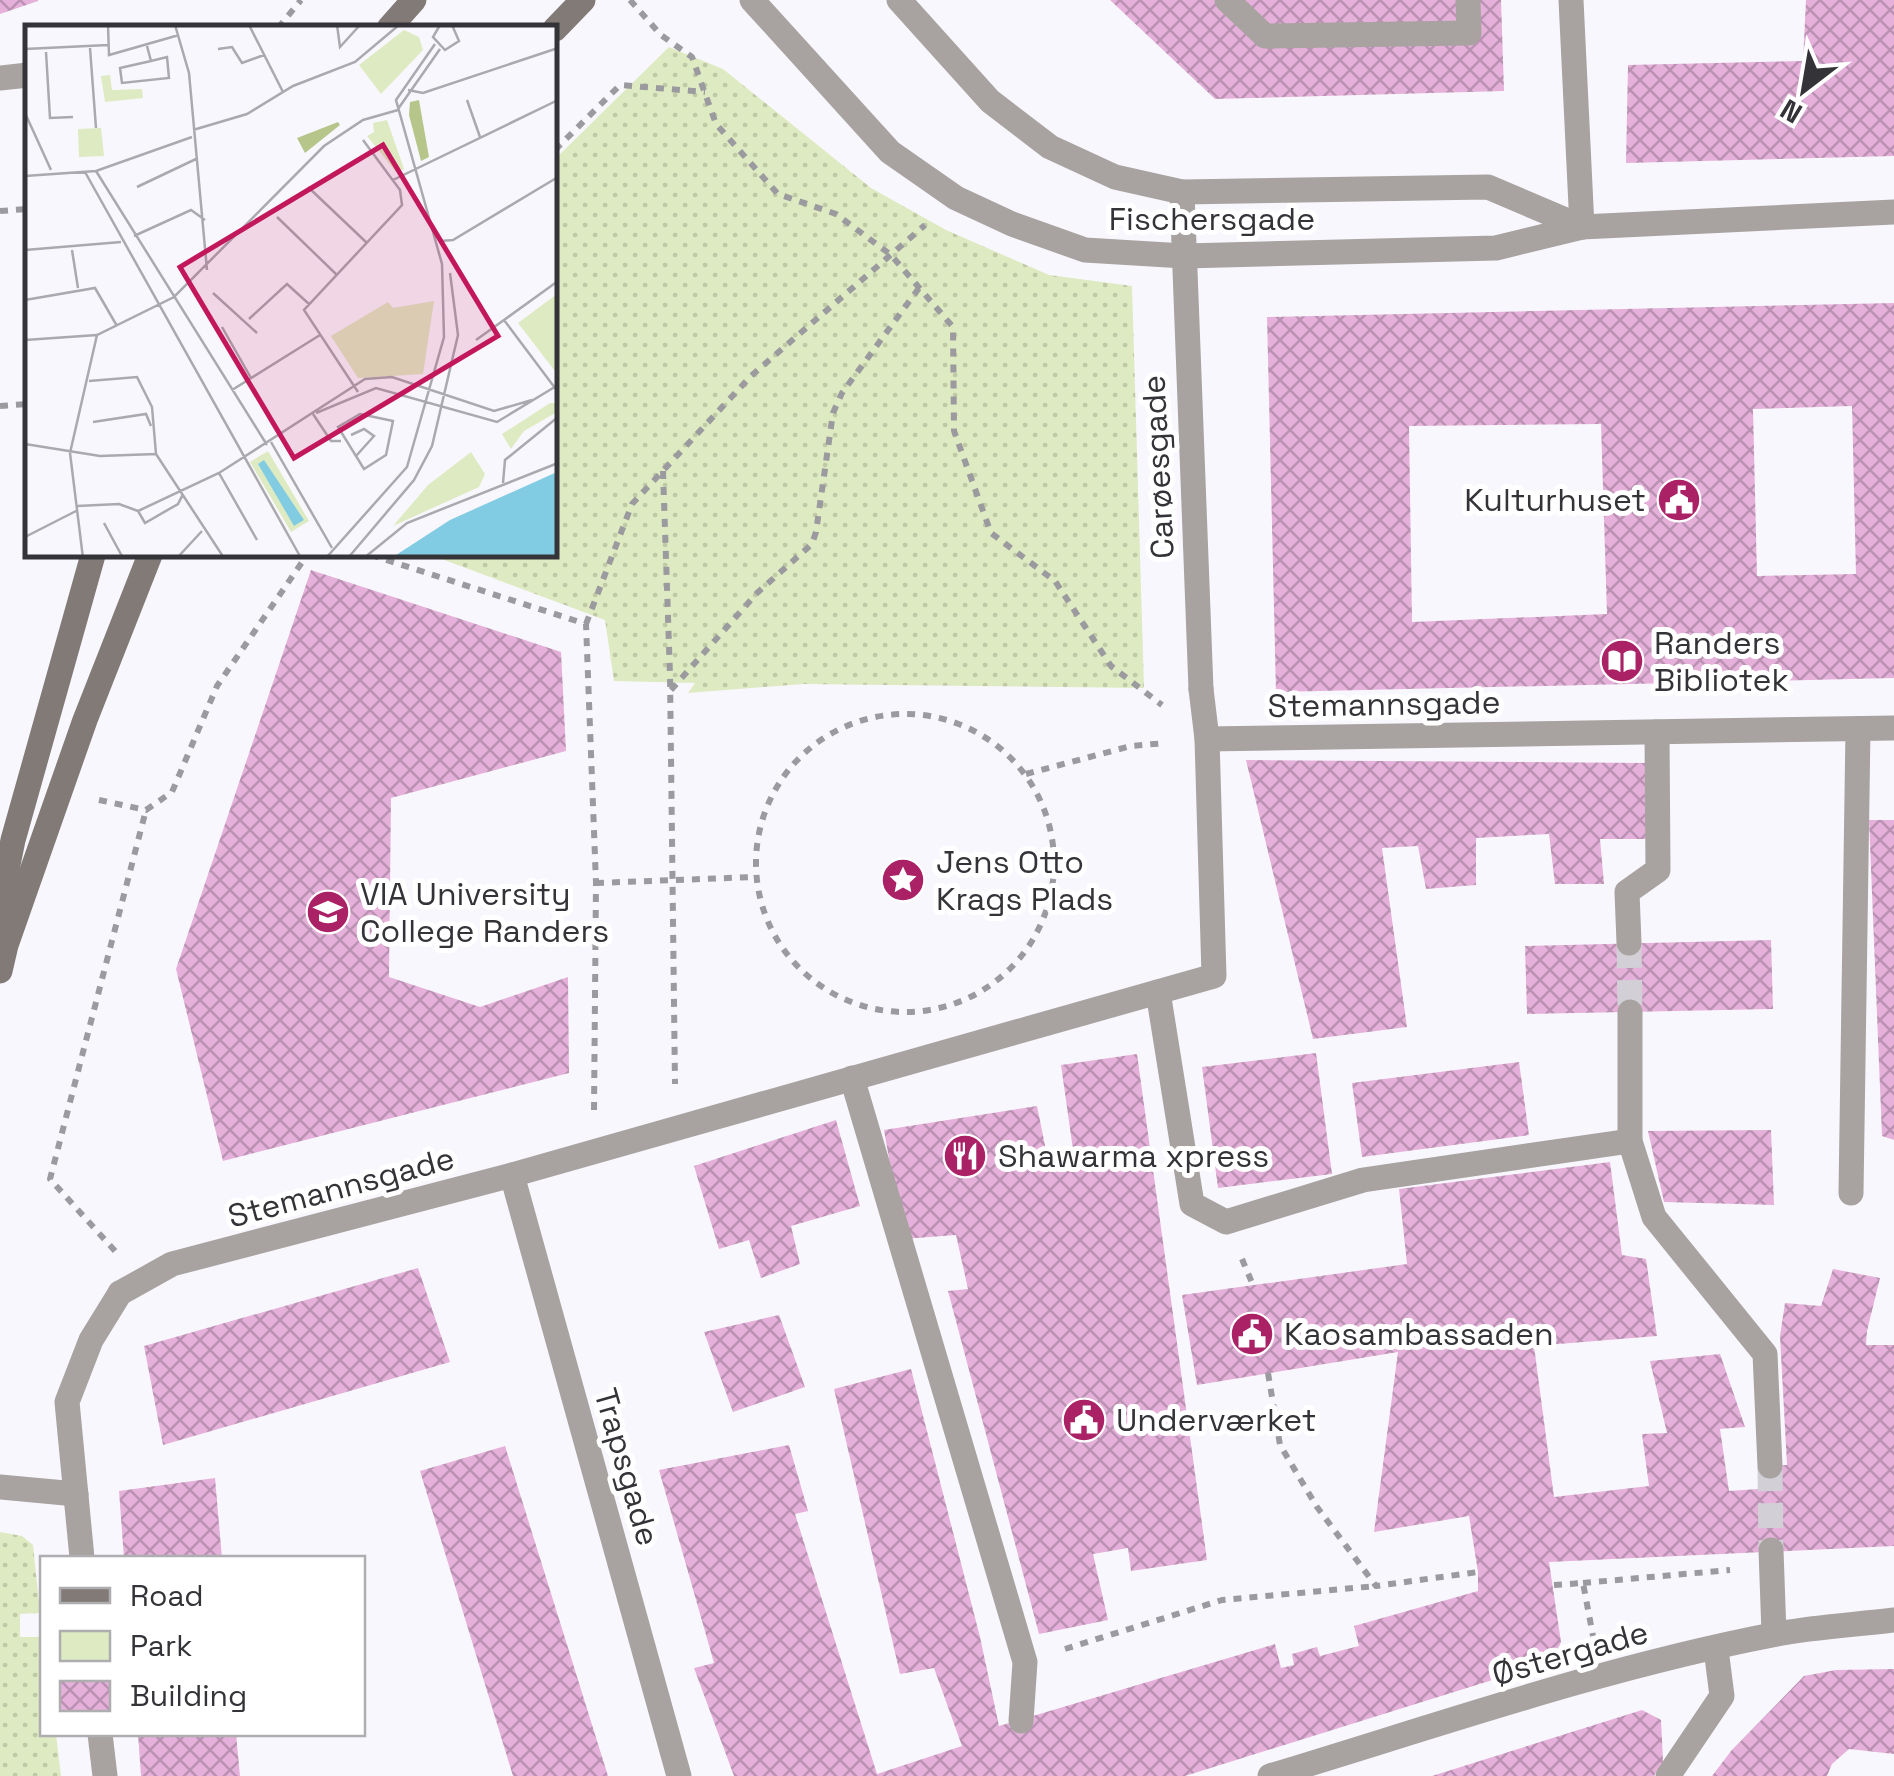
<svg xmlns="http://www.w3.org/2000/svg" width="1894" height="1776" font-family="'Space Grotesk',sans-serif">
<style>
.green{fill:url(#green-dots)}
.building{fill:url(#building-cross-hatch);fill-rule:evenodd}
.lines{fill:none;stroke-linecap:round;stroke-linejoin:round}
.pedestrian-tunnel{stroke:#d2d0d6;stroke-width:25;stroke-dasharray:25 12;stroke-linecap:butt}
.path{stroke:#9b9a9f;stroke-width:6;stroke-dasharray:8 8;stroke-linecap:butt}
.service{stroke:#a8a3a0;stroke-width:25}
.pedestrian{stroke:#a8a3a0;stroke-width:25}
.minor{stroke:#a8a3a0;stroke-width:25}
.secondary{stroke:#817a76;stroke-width:25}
.labels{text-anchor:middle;stroke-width:10;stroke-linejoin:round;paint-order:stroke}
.street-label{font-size:32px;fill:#343337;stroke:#fff}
.poi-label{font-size:32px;fill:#343337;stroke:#fff;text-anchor:start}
.inset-road{fill:none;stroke:#aaa9ae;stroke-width:2.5}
.view{fill:#c2185b;fill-opacity:0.15;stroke:#c2185b;stroke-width:5}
.inset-edge{fill:none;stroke:#343337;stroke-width:5}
</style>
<defs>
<pattern id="green-dots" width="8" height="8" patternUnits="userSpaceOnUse" patternTransform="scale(2.5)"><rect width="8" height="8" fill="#deeac1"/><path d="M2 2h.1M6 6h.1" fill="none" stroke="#bfc9a6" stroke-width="1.8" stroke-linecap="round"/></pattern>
<pattern id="building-cross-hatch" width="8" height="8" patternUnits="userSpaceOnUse" patternTransform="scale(2.5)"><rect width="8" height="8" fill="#e5b1da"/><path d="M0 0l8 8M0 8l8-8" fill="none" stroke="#ba91b2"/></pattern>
</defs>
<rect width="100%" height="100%" fill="#f9f7fe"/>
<g class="green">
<path d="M669,47L723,69L871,188L946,230L1049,275L1132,286L1144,688L803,684L688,693L695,683L614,681L605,620L431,555H555V159Z"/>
<path d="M0,1532L22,1536L33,1545L40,1613L20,1614V1637H42V1734H56L61,1776H0Z"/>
</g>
<g class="building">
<path d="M0,0H38V1L0,14Z"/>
<path d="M1110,0H1501L1504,91L1215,99Z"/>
<path d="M1806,0H1894V156L1626,163L1628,65L1803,61Z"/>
<path d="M1894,303V678L1276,692L1267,317ZM1852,406L1856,574L1757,576L1753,409ZM1601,424L1607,614L1412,622L1409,426Z"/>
<path d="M311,570L561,652L566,751L391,798L389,977L480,1007L568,977L569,1073L223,1161L176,969Z"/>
<path d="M1246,760L1646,763L1647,839H1600L1604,884H1555L1549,834L1476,838V885L1426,889L1418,846L1382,848L1407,1027L1313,1039Z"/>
<path d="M1869,820H1894V1140L1882,1136Z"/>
<path d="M1771,940L1773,1009L1527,1014L1525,946Z"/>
<path d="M1316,1053L1332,1174L1218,1188L1202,1067Z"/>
<path d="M1137,1054L1207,1560L1131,1571L1128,1548L1093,1554L1108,1620L1039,1634L948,1291L968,1289L956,1235L903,1239L884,1130L1037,1106L1050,1170L1075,1164L1061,1065Z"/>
<path d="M1519,1062L1529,1135L1362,1157L1352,1083Z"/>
<path d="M836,1120L860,1206L791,1226L800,1264L761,1278L749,1240L719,1249L694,1166Z"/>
<path d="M1771,1130L1774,1205L1664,1202L1648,1131Z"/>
<path d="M1610,1162L1622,1255L1646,1259L1657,1336L1534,1346L1554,1497L1649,1486L1642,1434L1667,1433L1650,1361L1720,1354L1745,1427L1720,1429L1729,1491L1758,1489V1466L1787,1465L1780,1336L1785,1303L1821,1306L1833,1269L1880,1278L1867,1331L1866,1345H1894V1546L1549,1562L1561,1642L1553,1661L1185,1776H734L694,1668L714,1663L659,1470L789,1445L808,1511L795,1514L877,1774L962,1746L934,1668L900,1674L834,1389L911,1369L980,1637L999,1726L1275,1644L1281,1668L1294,1665L1292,1654L1317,1647L1320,1656L1359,1646L1354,1626L1478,1591V1572L1469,1516L1374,1532L1398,1352L1197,1385L1182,1295L1407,1264L1399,1189Z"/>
<path d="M418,1268L450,1362L163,1445L144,1346Z"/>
<path d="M779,1315L805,1387L733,1412L704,1332Z"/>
<path d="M505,1446L608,1776H513L420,1471Z"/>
<path d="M215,1478L222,1558H124L119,1491Z"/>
<path d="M1894,1669V1754L1849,1749L1832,1764L1827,1776H1712L1731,1751L1804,1676L1836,1670Z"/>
<path d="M1642,1710L1661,1720L1663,1761L1654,1776H1432Z"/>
<path d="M138,1734H236L240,1776H141Z"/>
</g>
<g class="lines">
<g class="pedestrian-tunnel">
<path d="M1629,943L1630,1012"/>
<path d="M1770,1466L1771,1550"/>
</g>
<g class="path">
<path d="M630,0L661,35L692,57L716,124L778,194L836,214L891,255L953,327L954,431L991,533L1055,581L1111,666L1162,705"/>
<path d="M278,28L301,0"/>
<path d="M555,150L620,85L705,92"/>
<path d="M0,211L28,209"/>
<path d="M0,406L28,404"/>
<path d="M663,471L670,675L675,1084"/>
<path d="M322,555H323"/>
<path d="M371,555L586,624L596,883L594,1112"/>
<path d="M586,624L632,504L751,376L925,225"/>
<path d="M671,690L757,593L812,544L816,532L833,413L842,393L919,288"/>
<circle cx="905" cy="863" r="149"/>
<path d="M1026,774L1131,746L1166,743"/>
<path d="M99,800L146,810L172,792L217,686L307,555"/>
<path d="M596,883L755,877"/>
<path d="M115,1251L50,1179L146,810"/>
<path d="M1242,1259L1253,1285"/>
<path d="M1268,1373L1280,1445L1317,1507L1376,1586L1478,1572"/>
<path d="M1583,1583L1730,1570"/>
<path d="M1554,1585L1583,1583L1593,1636"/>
<path d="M1065,1649L1222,1600L1376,1586"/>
</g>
<g class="service">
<path d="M1227,0L1265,36L1469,33L1468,0"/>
<path d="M1571,0L1582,227"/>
<path d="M0,78L28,75"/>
<path d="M852,1078L1025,1662L1021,1721"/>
</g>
<g class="pedestrian">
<path d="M1207,739L1894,728"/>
<path d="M1629,943L1627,892L1658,870L1657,732"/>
<path d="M1158,992L1192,1204L1226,1222L1363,1180L1630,1141"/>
<path d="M1630,1012V1141L1654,1217L1765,1354L1770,1466"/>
<path d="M512,1175L679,1776"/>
<path d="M1851,1193L1858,729"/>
<path d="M120,1293L172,1264L512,1175L1214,976L1207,739L1201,689"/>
<path d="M1771,1550L1774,1634"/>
</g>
<g class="minor">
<path d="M752,0L890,152L956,198L1012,224L1085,250L1184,256L1496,248L1582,227L1894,212"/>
<path d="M899,0L990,101L1050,147L1115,177L1182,192L1488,187L1582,227"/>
<path d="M1182,192L1201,689"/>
<path d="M0,1487L76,1494"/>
<path d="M82,1558L67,1402L91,1340L120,1293"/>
<path d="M100,1734L105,1776"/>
<path d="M1270,1776C1436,1726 1602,1668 1772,1635C1812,1627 1854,1625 1894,1620"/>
<path d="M1668,1776L1722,1696L1716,1649"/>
</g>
<g class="secondary">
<path d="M389,28L414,0"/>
<path d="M555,29L583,0"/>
<path d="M5,930L3,889L13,840L93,555"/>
<path d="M0,971L6,945L85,720L150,555"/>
</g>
</g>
<defs>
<g id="civic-disc" transform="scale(2.25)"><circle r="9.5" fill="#aa2166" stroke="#fff"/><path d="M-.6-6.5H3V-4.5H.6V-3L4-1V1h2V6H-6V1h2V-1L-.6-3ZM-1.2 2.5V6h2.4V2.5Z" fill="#fff"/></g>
<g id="library-disc" transform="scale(2.25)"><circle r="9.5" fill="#aa2166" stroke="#fff"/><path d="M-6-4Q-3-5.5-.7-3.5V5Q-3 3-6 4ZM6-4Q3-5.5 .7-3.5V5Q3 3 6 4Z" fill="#fff"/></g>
<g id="sight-disc" transform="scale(2.25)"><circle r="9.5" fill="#aa2166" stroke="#fff"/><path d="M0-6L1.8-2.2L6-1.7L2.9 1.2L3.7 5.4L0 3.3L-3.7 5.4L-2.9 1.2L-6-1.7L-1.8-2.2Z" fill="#fff"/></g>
<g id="university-disc" transform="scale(2.25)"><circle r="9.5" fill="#aa2166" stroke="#fff"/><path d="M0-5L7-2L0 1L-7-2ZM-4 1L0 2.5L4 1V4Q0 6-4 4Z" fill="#fff"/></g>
<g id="restaurant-disc" transform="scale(2.25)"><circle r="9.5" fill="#aa2166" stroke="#fff"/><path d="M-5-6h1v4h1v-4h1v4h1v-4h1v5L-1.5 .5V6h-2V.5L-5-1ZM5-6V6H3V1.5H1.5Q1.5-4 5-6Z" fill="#fff"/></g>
</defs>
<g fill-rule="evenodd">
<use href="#civic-disc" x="1679" y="500"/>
<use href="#library-disc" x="1622" y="661"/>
<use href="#sight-disc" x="903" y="880"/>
<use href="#university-disc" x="328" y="912"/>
<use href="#restaurant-disc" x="965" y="1156"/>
<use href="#civic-disc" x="1252" y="1334"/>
<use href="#civic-disc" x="1084" y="1420"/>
</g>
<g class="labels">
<g class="street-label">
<text x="1212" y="230">Fischersgade</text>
<text transform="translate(1158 467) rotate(-93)" y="11">Carøesgade</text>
<text transform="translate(1384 704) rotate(-1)" y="11">Stemannsgade</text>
<text transform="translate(341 1187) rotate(-15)" y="11">Stemannsgade</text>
<text transform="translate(627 1467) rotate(74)" y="11">Trapsgade</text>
<text transform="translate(1570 1653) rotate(-16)" y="11">Østergade</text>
</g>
<g class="poi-label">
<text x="1646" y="511" text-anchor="end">Kulturhuset</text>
<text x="1654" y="654">Randers<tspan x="1654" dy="37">Bibliotek</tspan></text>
<text x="936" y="873">Jens Otto<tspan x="936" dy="37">Krags Plads</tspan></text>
<text x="360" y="905">VIA University<tspan x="360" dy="37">College Randers</tspan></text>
<text x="998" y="1167">Shawarma xpress</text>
<text x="1284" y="1345">Kaosambassaden</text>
<text x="1116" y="1431">Underværket</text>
</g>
</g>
<g transform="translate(25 25)">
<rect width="532" height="532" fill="#f9f7fe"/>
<path d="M379,5L394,12L398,25L356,69L334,40ZM85,50L87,65L117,64L118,73L80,77L76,51ZM362,95L379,144L371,147L342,111L349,107L348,98ZM76,103L79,131L54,132L53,104ZM532,269L533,342L529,345L493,298ZM409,276L398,349L333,353L306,311L363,277L368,283ZM525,378H532V387L499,406L486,424L477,409ZM243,426L284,496L266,507L225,437ZM446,427L460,449L454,462L368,501L403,460Z" fill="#deeac1"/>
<path d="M394,75L404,132L396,136L384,90L385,77ZM313,97L315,100L280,128L272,113Z" fill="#b6c68b"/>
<path d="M239,435L279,495L269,501L233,439ZM532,447V532H368L425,495Z" fill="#82cce3"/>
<path class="inset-road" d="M83,0L84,30L154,10M150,0L164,48L182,245M224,0L258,67M312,0L315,22L335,0M415,0L408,12L420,25L434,16L427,0M122,21L126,36L142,32L144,53L97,58L95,43L126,36M65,23L71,103M0,24L83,20M193,24L207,22L217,38L239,30M21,27L25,93L48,92M383,65L398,68L533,23M442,75L455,112M373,84L415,24M0,88L26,145M168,105L222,89L268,61L330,37L374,0M71,146L242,420M60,147L276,533M0,151L71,146L167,112M368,155L533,75M112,162L171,134M283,162L342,218M252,192L312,250M109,211L166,185L180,195M415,216L428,215L533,152M0,225L96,217M47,225L53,263M188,268L232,308M0,275L70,263L92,301M224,294L262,259L284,279M479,295L533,256M197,302L226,353M0,315L72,310L149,272L299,121L338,95L373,85M451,315L479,295L533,367M64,356L112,352L127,382L131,429M207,365L295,310M333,367L279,285L377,180L375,165L338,115M291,388L351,363L472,397L533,360M288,389L306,416H316M335,389L368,396L361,430L339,444L313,402ZM68,397L121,389L126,401M326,410L339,404L349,411L331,431M246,417L307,523M0,419L75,431L131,429M131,429L199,533M194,448L232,515M478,458L480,435L533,392M158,469L153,479L120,498L113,486L194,448L340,354L367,352L469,386L507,375M52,481L94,479L113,486M79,498L98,533M0,512L53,485M58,533L45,428L72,310M152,533L177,506M301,533L382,442L419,312L417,239L371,75L410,19M323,533L389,455L407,421L433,310L425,248M339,533L382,498L533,438"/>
<path class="view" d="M358,120L473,311L269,433L155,242Z"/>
<rect width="532" height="532" class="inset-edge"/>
</g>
<rect x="40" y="1556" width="325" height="180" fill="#ffffff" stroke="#aeadaf" stroke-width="2.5"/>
<rect x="60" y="1588" width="50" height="15" fill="#817a76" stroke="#aeadaf" stroke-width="2.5"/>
<text x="130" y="1606" font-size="30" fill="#343337">Road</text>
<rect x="60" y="1631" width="50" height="30" fill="#deeac1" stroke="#aeadaf" stroke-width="2.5"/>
<text x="130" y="1656" font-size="30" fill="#343337">Park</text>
<rect x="60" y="1681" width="50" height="30" fill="url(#building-cross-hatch)" stroke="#aeadaf" stroke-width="2.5"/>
<text x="130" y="1706" font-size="30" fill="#343337">Building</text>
<g transform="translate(1804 90) rotate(211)" stroke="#ffffff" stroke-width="8" paint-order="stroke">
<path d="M0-8L18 38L0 25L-18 38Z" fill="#343337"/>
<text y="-15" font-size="28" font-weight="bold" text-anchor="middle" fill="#343337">N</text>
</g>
</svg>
